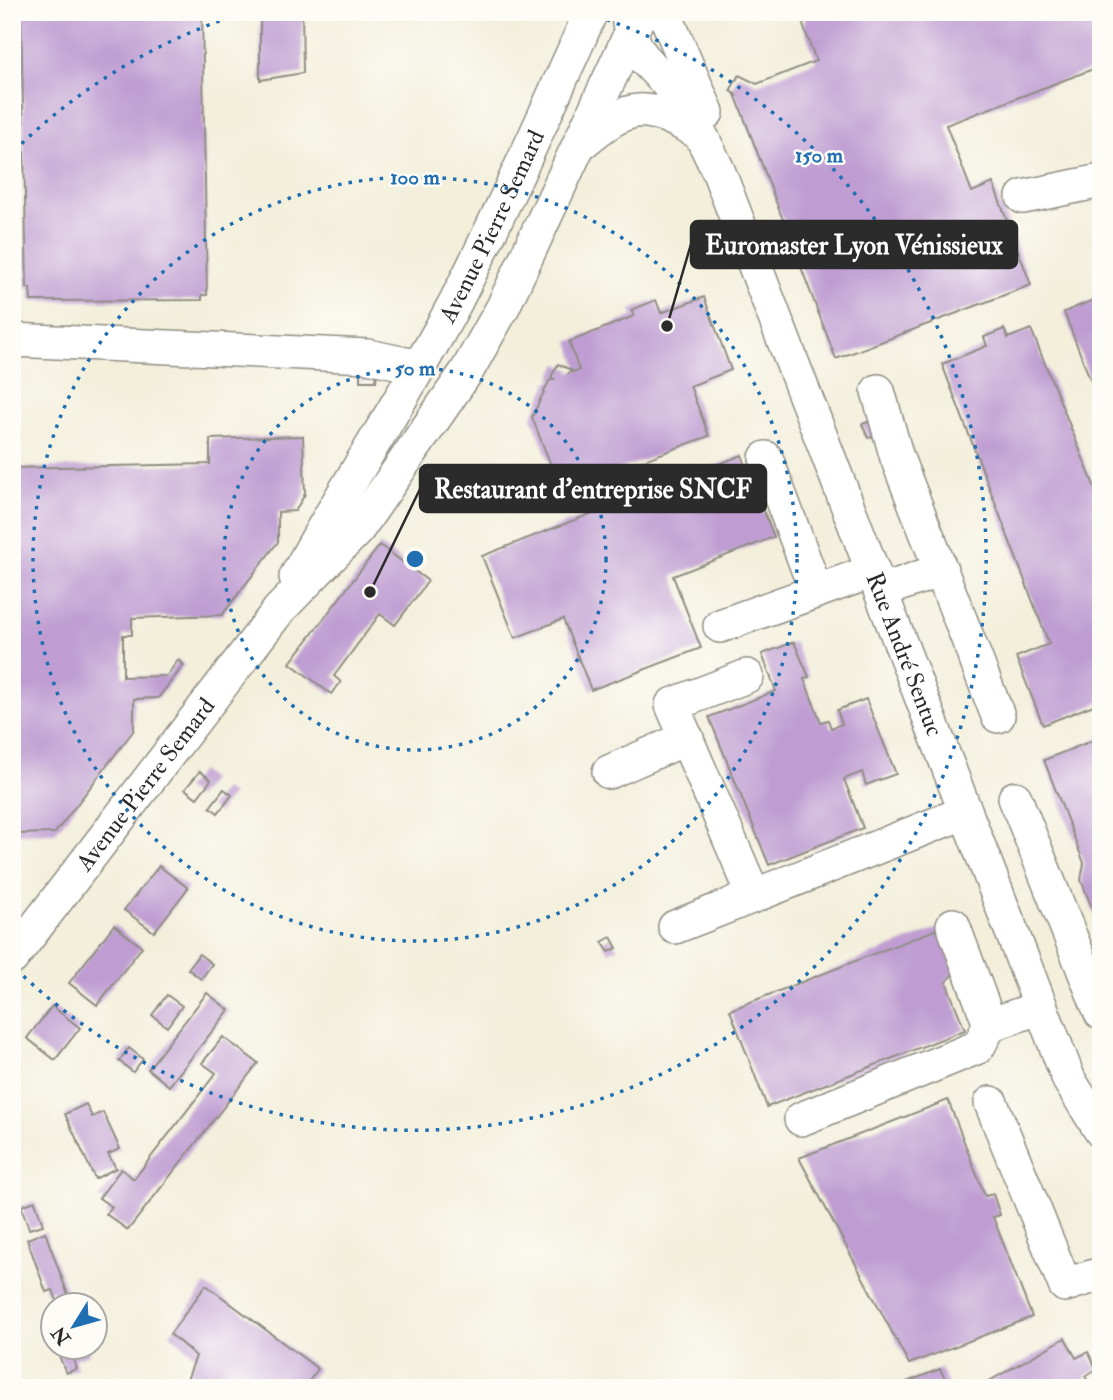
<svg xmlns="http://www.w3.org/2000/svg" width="1113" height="1400" font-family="'IM FELL Double Pica',serif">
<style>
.building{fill:#bf9dd2}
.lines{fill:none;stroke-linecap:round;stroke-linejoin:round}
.minor-casing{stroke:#8f8d83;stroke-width:36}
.minor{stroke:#fff;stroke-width:33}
.ring{fill:none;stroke:#1f6fb2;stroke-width:3.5;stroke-dasharray:3.5 7}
.labels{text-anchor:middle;stroke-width:5;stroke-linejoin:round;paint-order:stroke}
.street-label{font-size:24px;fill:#2b2b2b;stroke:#fdfcf7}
.centre{fill:#1f6fb2;stroke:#fdfcf7;stroke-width:3.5}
.ring-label{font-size:21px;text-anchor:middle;font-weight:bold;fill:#1f6fb2;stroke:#fdfcf7;stroke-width:5;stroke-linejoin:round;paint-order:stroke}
.leader{fill:none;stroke:#2b2b2b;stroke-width:2.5}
.callout-dot{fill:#2b2b2b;stroke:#fdfcf7;stroke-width:2.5}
.callout{fill:#2b2b2b;stroke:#2b2b2b;stroke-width:2.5}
.callout-label{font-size:26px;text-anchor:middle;font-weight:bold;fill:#fff}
</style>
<rect width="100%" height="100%" fill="#fdfcf7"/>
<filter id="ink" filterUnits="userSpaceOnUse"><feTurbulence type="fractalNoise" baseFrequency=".0143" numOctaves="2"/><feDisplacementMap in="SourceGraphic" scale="14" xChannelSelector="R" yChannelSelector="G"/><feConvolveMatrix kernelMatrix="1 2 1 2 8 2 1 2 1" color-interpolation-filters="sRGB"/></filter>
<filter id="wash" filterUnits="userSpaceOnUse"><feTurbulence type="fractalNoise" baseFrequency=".00686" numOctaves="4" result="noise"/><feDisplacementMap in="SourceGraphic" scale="28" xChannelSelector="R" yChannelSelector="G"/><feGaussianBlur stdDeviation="1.57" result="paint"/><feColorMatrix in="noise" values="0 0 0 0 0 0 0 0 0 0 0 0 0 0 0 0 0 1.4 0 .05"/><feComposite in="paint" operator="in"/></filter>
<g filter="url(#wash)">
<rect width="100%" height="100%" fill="#f3efdb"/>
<g id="blocks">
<g class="building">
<path d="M21,12H202L207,295H202V300L31,301L30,288H27Z"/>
<path d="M260,12H302L303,73L260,80Z"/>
<path d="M808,12H1101V66L946,125L972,192L993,183L1031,285L836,359L735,94L730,91L739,75L757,84L816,61L803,25Z"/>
<path d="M704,297L731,370L690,386L709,436L561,491L532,417L549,381L554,379L551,377L558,364L571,370L569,373L579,370L569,342L634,316L631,310L656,300L661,313Z"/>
<path d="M1101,297V407L1064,312Z"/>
<path d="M1004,329L1008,338L1031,329L1101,503V702L1043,725L1016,657L1049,644L942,364L987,346L984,337Z"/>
<path d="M360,369H377L376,381H360Z"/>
<path d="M872,421L877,435L868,438L862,424Z"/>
<path d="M303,436L305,494L295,511L278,512V542L222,615L132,618V635H123V677L167,676L178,660L184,665L158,698L134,699V730L55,833L12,834V468L210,464V439Z"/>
<path d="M742,455L774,537L673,576L701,648L591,690L563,619L515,638L482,556Z"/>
<path d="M380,545L428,581L395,625L380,614L334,676L341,682L331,694L290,663Z"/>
<path d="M794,642L809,677L804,679L821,722L828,720L831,728L842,724L837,710L866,699L896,774L866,785L862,772L844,779L863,828L769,865L709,717L776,691L762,654Z"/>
<path d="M1101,737V931L1081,880L1084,863L1044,760Z"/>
<path d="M200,771L211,780L197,798L185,789Z"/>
<path d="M224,789L232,795L218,813L210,807Z"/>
<path d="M159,866L188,888L154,932L124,910Z"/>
<path d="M114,925L142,947L97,1005L69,983Z"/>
<path d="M945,926L954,973L946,982L965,1030L767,1107L730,1010Z"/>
<path d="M611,937L617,948L609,952L602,942Z"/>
<path d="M199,954L212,964L201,979L188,969Z"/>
<path d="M207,993L229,1010L169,1086L148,1069Z"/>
<path d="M167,995L182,1006L167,1027L152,1015Z"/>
<path d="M52,1006L80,1028L55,1060L27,1038Z"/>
<path d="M223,1037L258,1063L128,1230L106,1214L112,1207L99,1198L121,1169L134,1179L216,1073L202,1063Z"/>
<path d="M129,1048L143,1059L133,1072L119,1061Z"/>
<path d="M948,1100L985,1196L993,1194L1000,1215L993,1217L1032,1317L909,1364L799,1158Z"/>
<path d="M86,1104L92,1117L103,1112L120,1149L108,1154L116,1168L95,1179L65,1114Z"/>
<path d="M35,1201L43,1225L29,1229L21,1206Z"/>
<path d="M45,1232L72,1306H59L53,1290L46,1292L27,1239Z"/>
<path d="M206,1285L318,1369L304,1388H184L196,1356L170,1334Z"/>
<path d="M1065,1338L1076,1358L1088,1352L1097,1370L1085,1376L1092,1388H977Z"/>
<path d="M67,1348H87L89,1354L74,1359L77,1369L66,1373L57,1351Z"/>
<path d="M940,1369L950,1388H900L899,1385Z"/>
</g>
</g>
</g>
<g filter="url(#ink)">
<use href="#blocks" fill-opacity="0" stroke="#8f8d83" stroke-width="2"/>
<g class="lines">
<g class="minor-casing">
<g id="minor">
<path id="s1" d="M628,12C630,61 654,62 679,98C695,120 706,146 718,170L1069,1080L1101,1131"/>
<path d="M664,12L707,112"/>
<path d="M583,142C630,102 646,102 699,133"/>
<path d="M1023,197L1101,181"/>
<path d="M12,340L368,356L419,367"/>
<path d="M878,391L897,458L998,716"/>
<path d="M766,458L816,591"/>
<path id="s2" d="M296,577C346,483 406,396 456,301C504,207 548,109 591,12"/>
<path d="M881,591L941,570"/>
<path d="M720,626L873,571"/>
<path d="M747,676L672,705L754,896"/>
<path d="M609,772L687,738"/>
<path d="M1015,798L1101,1013"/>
<path d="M953,925L990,1025"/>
<path d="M675,927L966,812"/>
<path id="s3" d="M12,958L279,610L358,529L467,371L503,307L636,22"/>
<path d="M991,1103L1065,1285L1101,1274"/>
<path d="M801,1119L978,1047L990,1025L1041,1007"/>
</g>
</g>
<use href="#minor" class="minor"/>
</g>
</g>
<g class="ring">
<circle cx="415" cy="559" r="191"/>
<circle cx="415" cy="559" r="382"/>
<path d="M14 151A572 572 0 0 1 243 13M587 13A572 572 0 1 1 14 967"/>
</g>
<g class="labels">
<g class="street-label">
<text dy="8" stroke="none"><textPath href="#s2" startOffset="402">Avenue Pierre Semard</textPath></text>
<text dy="8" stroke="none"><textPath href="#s1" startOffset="704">Rue André Sentuc</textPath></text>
<text dy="8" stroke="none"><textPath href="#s3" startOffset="219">Avenue Pierre Semard</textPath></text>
</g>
</g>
<circle cx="415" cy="559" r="10" class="centre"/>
<g class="ring-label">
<text x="819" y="162">150 m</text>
<text x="415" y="184">100 m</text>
<text x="415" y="375">50 m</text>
</g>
<path class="leader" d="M667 326L691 244M370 592L420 489"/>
<g class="callout-dot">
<circle cx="667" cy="326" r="7"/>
<circle cx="370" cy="592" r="7"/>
</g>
<g class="callout">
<rect x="691" y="221" width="326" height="47" rx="7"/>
<rect x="420" y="465" width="346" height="47" rx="7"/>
</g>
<g class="callout-label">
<text x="854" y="254">Euromaster Lyon Vénissieux</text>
<text x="593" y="498">Restaurant d'entreprise SNCF</text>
</g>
<rect width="1113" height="1400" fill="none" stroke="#fdfcf7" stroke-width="42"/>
<g transform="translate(74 1326) rotate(233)"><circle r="33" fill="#fdfcf7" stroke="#a9a8a5" stroke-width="2"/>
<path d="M0-5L12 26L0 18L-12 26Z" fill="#1f6fb2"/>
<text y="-10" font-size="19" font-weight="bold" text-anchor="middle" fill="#2b2b2b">N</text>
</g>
</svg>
